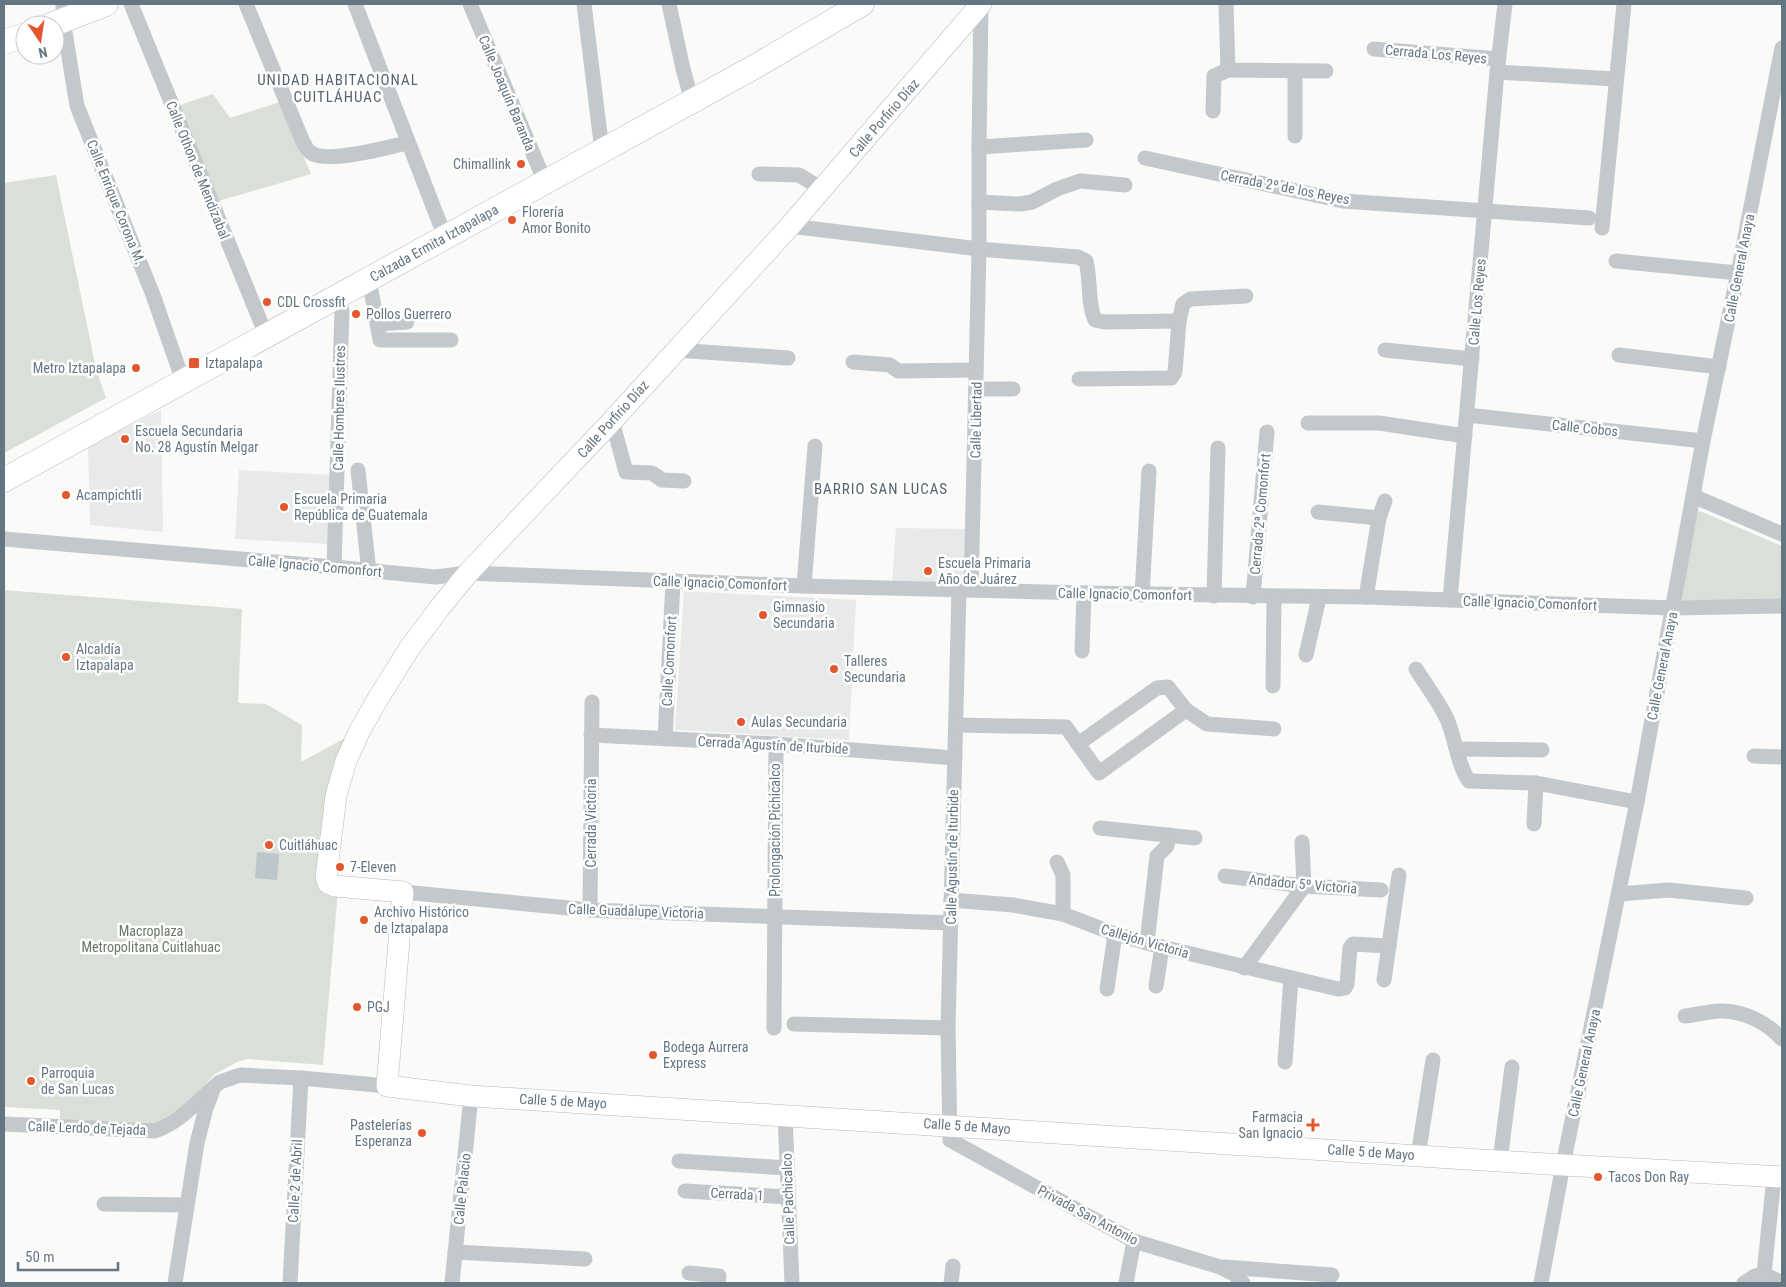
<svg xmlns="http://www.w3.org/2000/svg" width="1786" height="1287" font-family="'Roboto Condensed',sans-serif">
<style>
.built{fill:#e8e9e9}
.green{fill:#dadfd7}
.water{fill:#bbc7cb}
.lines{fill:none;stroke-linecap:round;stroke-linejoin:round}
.secondary-casing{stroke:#b3babf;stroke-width:22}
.primary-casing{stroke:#b5babe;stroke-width:25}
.street{stroke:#c3c8cc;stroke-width:15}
.secondary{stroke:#fff;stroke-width:21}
.primary{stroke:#fff;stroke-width:24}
.poi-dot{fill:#e4572e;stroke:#fff;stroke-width:2}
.labels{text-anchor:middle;stroke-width:5;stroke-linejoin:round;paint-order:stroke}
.street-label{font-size:14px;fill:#657683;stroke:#fff}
.poi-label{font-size:14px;fill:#657683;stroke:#fff;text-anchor:start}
.park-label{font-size:14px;fill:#687a64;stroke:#fff}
.neighbourhood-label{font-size:15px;letter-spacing:1px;fill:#57646e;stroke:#fff}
</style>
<rect width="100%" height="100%" fill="#fafaf8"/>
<g class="built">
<path d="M161,410L163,532L90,525L88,446Z"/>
<path d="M239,470L334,475L329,544L235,539Z"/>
<path d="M896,528L966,529L965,585L892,584Z"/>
<path d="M684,591L856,600L849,740L675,730Z"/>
</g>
<g class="green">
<path d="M213,94L230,118L280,102L311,174L215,202L174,107Z"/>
<path d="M56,175L96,369L106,398L4,453V183Z"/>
<path d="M1700,511L1782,546V601L1676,600L1692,517Z"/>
<path d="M4,590L242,609L238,703L266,704L302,725L301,762L356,732L329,829L338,890L323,1065L248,1059L237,1062L215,1074L166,1124H60V1110L4,1107Z"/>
</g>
<path class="water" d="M257,852L279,854L277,880L255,878Z"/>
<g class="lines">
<g class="secondary-casing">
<path id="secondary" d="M981,4L790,226L612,421L468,573L438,610L409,649L379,697L360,730L346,761L336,796L326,877L328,883L335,886L403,892L387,1086L471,1096L1563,1165L1782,1177"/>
</g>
<g class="primary-casing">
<g id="primary">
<path d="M51,25L106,4"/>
<path d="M4,42L25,35"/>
<path d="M4,480L756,66L862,4"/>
</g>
</g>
<g class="street">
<path d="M63,4V20L77,106L153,295L183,381"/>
<path d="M131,4L266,335"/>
<path d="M246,4L303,142C305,145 307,150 310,152C325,165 388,147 407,143"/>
<path d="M355,4L445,237"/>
<path d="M470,4L545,182"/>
<path d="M584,4L602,151"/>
<path d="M669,4L683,69L692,101"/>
<path d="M1226,4L1228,70L1326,71"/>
<path d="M1374,49L1499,59"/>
<path d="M1497,72L1615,79"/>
<path d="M1213,111L1214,76L1228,70"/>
<path d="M1295,136V71"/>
<path d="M979,147L1086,140"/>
<path d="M1145,158L1343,201L1589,218"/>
<path d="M759,174L799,175L822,189"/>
<path d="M979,202L1020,204L1032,202L1057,189L1080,181L1125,185"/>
<path d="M790,226L979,249L1078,257L1086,261C1091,280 1087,302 1095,320L1104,322L1179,321"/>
<path d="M1602,228L1624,4"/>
<path d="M1616,261L1738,273"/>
<path d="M369,279L380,340H451"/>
<path d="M378,324L407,322"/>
<path d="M676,350L788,358"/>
<path d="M1385,350L1472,359"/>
<path d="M1619,355L1719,367"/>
<path d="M853,362L890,365L898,371L976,370"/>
<path d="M1079,379L1171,378L1175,372L1179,321L1183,304L1190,299L1246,296"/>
<path d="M977,389H1013"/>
<path d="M1467,415L1703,441"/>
<path d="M612,421L626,472L652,473L662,480L684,481"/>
<path d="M1308,423H1379L1465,436"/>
<path d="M358,470L368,563"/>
<path d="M1693,496L1782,534"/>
<path d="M1318,512L1379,518"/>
<path d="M4,539L334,567L435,577L468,573L804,586L1084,593L1366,597L1673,608L1782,606"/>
<path d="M334,567L342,310"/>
<path d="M804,586L815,446"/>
<path d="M959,590L948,1028L950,1140L1134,1241L1220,1267L1234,1274L1243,1283"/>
<path d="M971,590L979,249V147L981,4"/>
<path d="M1142,595L1149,471"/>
<path d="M1214,596L1218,448"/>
<path d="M1253,597L1267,432"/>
<path d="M1366,597L1379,518L1385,501"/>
<path d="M1450,600L1497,72L1505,4"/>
<path d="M1082,651L1084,593"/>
<path d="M1306,655L1319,598"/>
<path d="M1416,669C1426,685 1439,702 1447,719C1455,737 1458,767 1469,781L1536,783L1637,802"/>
<path d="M1273,686L1274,597"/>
<path d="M956,725L1066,727L1099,773L1186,710L1207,724L1274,729"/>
<path d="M591,735L776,744L955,758"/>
<path d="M665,739L673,582"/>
<path d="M1078,744L1157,688L1168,687L1186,710"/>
<path d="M1457,749L1542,750"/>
<path d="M1754,756L1782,757"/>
<path d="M1534,824L1536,783"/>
<path d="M1100,828L1195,838"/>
<path d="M1057,862L1063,875V914"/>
<path d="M1225,876L1304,886L1381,890"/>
<path d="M403,892L590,910L951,923"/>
<path d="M1619,894L1668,890L1746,898"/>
<path d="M951,900L1013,905L1063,914L1115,934L1162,947L1338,989L1345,988L1347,984L1350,948L1353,944L1389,946"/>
<path d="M590,910L592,702"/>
<path d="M1147,943L1157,856L1167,846L1169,835"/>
<path d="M1244,968L1304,886L1302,842"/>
<path d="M1384,980L1399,875"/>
<path d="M1156,986L1162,947"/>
<path d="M1107,989L1115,934"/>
<path d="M1685,1016C1697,1015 1711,1010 1724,1011C1746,1012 1767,1023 1782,1039"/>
<path d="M794,1024L948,1028"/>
<path d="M774,1028L776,744"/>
<path d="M1285,1062L1291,978"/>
<path d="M785,1115L792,1283"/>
<path d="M4,1124L154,1131C178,1124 194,1104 213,1088"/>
<path d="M1418,1156L1433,1060"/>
<path d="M679,1161L787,1168"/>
<path d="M1500,1161L1512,1067"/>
<path d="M1774,1177L1764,1274L1782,1283"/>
<path d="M685,1191L788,1197"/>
<path d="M104,1204L186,1205"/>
<path d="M455,1252L585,1259"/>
<path d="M1224,1267L1332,1275"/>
<path d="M689,1273L719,1276L718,1283"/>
<path d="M175,1283L197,1143L206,1108L214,1087L220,1082L240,1075L301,1078L387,1086"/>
<path d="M290,1283L301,1078"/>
<path d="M452,1283L471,1096"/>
<path d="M951,1283L953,1266"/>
<path d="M1126,1283L1134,1241"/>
<path d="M1541,1283L1563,1165L1637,802L1703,441L1738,273L1782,48"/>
<path d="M1744,1283L1755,1276L1764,1274"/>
</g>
<use href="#secondary" class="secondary"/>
<use href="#primary" class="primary"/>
</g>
<g class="poi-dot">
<circle cx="521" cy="164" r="5"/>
<circle cx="512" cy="220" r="5"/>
<circle cx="267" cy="302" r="5"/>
<circle cx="356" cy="314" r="5"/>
<rect x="188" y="357" width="12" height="12" rx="2.5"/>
<circle cx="136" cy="368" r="5"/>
<circle cx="125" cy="439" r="5"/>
<circle cx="66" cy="495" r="5"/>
<circle cx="284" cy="507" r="5"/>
<circle cx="928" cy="571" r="5"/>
<circle cx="763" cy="615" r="5"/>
<circle cx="66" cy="657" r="5"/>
<circle cx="834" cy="669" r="5"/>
<circle cx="741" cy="722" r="5"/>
<circle cx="269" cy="845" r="5"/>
<circle cx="340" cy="867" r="5"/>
<circle cx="364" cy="920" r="5"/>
<circle cx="357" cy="1007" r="5"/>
<circle cx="653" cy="1055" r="5"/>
<circle cx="31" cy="1081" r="5"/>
<path d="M1310.5 1117.5h5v5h5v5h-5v5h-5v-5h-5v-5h5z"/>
<circle cx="422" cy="1133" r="5"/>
<circle cx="1598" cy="1177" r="5"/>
</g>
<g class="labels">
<g class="street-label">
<text transform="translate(1436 54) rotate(5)" y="5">Cerrada Los Reyes</text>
<text transform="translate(507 93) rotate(67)" y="5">Calle Joaquín Baranda</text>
<text transform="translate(884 118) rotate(-49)" y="5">Calle Porfirio Díaz</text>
<text transform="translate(198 170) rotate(68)" y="5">Calle Othon de Mendizabal</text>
<text transform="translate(1285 187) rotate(11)" y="5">Cerrada 2º de los Reyes</text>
<text transform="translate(116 202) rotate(68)" y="5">Calle Enrique Corona M.</text>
<text transform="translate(434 243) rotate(-29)" y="5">Calzada Ermita Iztapalapa</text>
<text transform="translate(1739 268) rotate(-79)" y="5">Calle General Anaya</text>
<text transform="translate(1477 302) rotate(-85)" y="5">Calle Los Reyes</text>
<text transform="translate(339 408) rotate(-89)" y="5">Calle Hombres Ilustres</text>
<text transform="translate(613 419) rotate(-48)" y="5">Calle Porfirio Díaz</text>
<text transform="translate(976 420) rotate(-89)" y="5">Calle Libertad</text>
<text transform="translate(1585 428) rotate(6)" y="5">Calle Cobos</text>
<text transform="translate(1260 514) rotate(-85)" y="5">Cerrada 2ª Comonfort</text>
<text transform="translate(315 566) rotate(5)" y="5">Calle Ignacio Comonfort</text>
<text transform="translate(720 583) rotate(2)" y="5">Calle Ignacio Comonfort</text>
<text transform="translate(1125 594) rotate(1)" y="5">Calle Ignacio Comonfort</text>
<text transform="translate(1530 603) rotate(2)" y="5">Calle Ignacio Comonfort</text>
<text transform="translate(669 661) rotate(-87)" y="5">Calle Comonfort</text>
<text transform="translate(1662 666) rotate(-79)" y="5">Calle General Anaya</text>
<text transform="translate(773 745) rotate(3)" y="5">Cerrada Agustín de Iturbide</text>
<text transform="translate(591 823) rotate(-90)" y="5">Cerrada Victoria</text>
<text transform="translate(775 830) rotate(-90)" y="5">Prolongación Pichicalco</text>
<text transform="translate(952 857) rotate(-89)" y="5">Calle Agustín de Iturbide</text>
<text transform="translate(1303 884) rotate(5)" y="5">Andador 5º Victoria</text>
<text transform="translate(636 911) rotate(2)" y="5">Calle Guadalupe Victoria</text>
<text transform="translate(1145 941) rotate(16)" y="5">Callejón Victoria</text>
<text transform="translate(1584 1063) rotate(-78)" y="5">Calle General Anaya</text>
<text transform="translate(563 1101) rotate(3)" y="5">Calle 5 de Mayo</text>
<text transform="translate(967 1126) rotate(4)" y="5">Calle 5 de Mayo</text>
<text transform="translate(87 1128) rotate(2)" y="5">Calle Lerdo de Tejada</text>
<text transform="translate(1371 1152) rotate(4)" y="5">Calle 5 de Mayo</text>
<text transform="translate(295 1181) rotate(-87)" y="5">Calle 2 de Abril</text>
<text transform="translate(462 1189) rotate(-84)" y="5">Calle Palacio</text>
<text transform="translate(737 1194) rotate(3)" y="5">Cerrada 1</text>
<text transform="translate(788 1199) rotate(-92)" y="5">Calle Pachicalco</text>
<text transform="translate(1088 1215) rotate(28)" y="5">Privada San Antonio</text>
</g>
<g class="poi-label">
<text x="511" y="169" text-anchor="end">Chimallink</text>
<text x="522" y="217">Florería<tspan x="522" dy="16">Amor Bonito</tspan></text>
<text x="277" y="307">CDL Crossfit</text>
<text x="366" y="319">Pollos Guerrero</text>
<text x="205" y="368">Iztapalapa</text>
<text x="126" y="373" text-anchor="end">Metro Iztapalapa</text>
<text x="135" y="436">Escuela Secundaria<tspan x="135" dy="16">No. 28 Agustín Melgar</tspan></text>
<text x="76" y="500">Acampichtli</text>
<text x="294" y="504">Escuela Primaria<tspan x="294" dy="16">República de Guatemala</tspan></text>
<text x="938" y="568">Escuela Primaria<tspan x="938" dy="16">Año de Juárez</tspan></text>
<text x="773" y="612">Gimnasio<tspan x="773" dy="16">Secundaria</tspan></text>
<text x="76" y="654">Alcaldía<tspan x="76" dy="16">Iztapalapa</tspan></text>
<text x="844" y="666">Talleres<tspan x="844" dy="16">Secundaria</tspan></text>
<text x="751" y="727">Aulas Secundaria</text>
<text x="279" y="850">Cuitláhuac</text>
<text x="350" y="872">7-Eleven</text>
<text x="374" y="917">Archivo Histórico<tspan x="374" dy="16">de Iztapalapa</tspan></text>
<text x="367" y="1012">PGJ</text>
<text x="663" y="1052">Bodega Aurrera<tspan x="663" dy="16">Express</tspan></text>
<text x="41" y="1078">Parroquia<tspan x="41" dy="16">de San Lucas</tspan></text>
<text x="1303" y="1122" text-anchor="end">Farmacia<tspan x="1303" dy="16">San Ignacio</tspan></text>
<text x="412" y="1130" text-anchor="end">Pastelerías<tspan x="412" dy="16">Esperanza</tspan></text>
<text x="1608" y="1182">Tacos Don Ray</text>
</g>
<g class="park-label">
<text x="151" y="936">Macroplaza<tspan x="151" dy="16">Metropolitana Cuitlahuac</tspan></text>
</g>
<g class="neighbourhood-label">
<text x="338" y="85">UNIDAD HABITACIONAL<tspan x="338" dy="17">CUITLÁHUAC</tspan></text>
<text x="881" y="494">BARRIO SAN LUCAS</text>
</g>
</g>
<rect width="1786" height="1287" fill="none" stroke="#657683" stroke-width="10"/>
<g transform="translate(40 40) rotate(167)"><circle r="24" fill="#ffffff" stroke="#c1c8cd"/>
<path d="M0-4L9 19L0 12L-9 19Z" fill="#e4572e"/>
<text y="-8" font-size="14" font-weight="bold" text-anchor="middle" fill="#657683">N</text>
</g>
<path d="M18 1262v8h100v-8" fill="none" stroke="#657683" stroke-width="2.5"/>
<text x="25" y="1262" font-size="15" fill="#657683" stroke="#ffffff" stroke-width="4" paint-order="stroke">50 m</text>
</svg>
